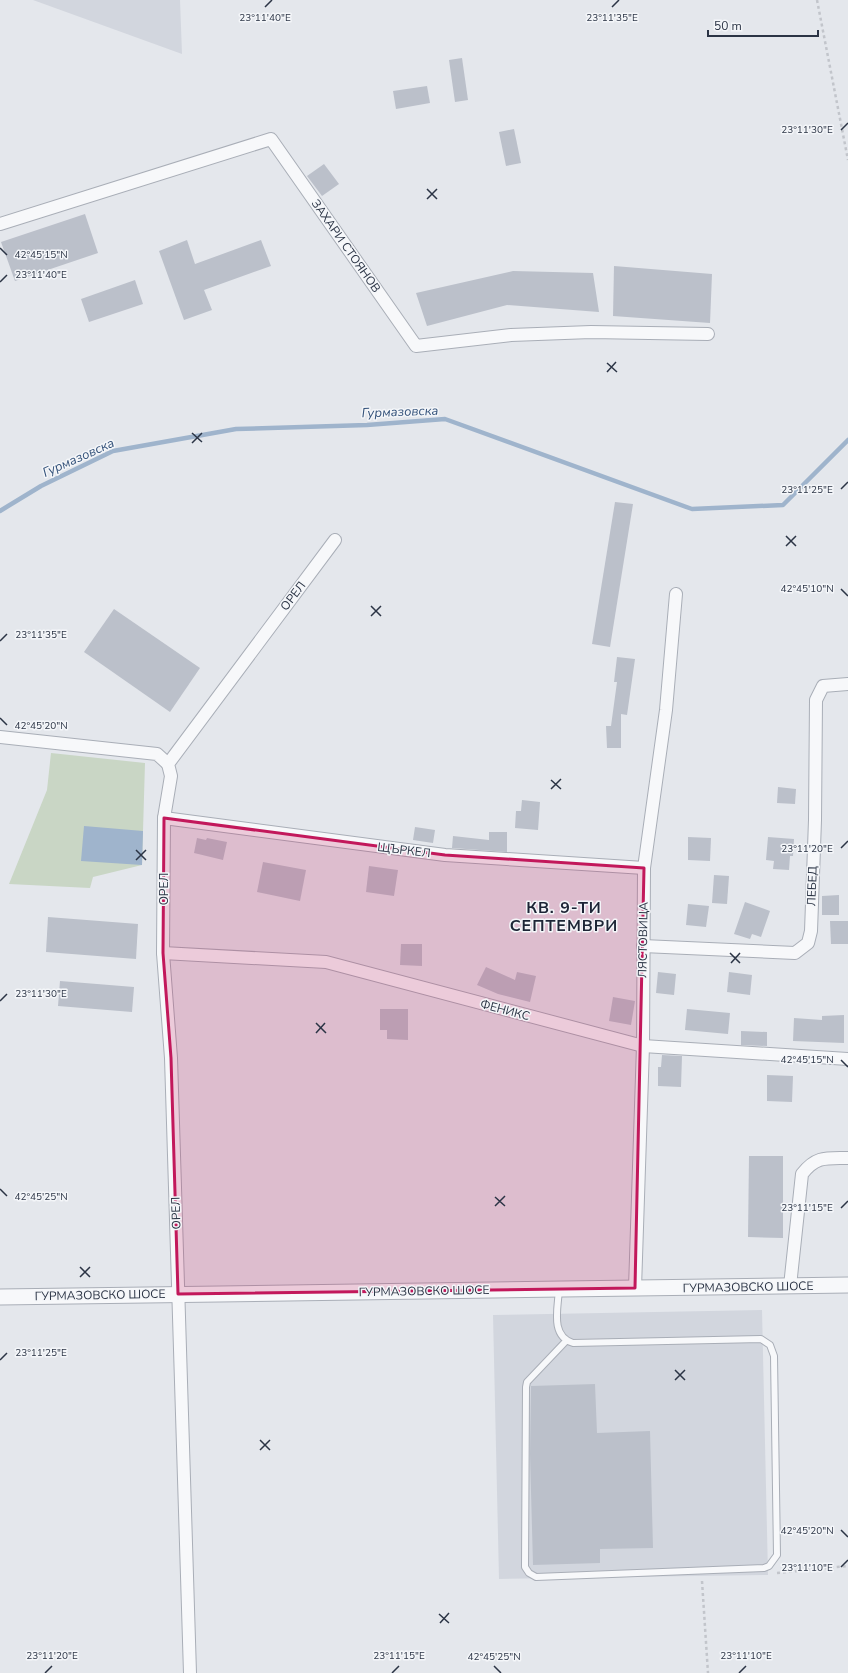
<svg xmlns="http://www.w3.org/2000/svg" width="848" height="1673" font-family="'Nunito Sans',sans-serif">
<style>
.built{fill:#d2d6de}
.green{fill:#c9d6c5}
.water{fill:#9fb4cc}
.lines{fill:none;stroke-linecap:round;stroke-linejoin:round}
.stream{stroke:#9fb4cc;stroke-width:4.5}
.building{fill:#bbc0ca}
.service-casing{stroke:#a9aeb7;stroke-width:8}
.minor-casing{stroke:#a9aeb7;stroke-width:14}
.tertiary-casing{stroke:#a9aeb7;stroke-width:17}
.path{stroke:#c2c5cb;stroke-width:2.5;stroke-dasharray:3 3;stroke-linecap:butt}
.service{stroke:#f7f8fa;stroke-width:6}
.minor{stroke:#f7f8fa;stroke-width:12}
.tertiary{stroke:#f7f8fa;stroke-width:15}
.marked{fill:#c2185b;fill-opacity:0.2;stroke:#c2185b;stroke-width:3;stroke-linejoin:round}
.ticks{fill:none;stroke:#2b3445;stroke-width:1.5}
.labels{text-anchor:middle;stroke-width:3;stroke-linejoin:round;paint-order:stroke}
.street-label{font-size:12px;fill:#2b3445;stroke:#f4f6f9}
.water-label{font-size:13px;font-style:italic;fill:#34527a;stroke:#f4f6f9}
.district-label{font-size:16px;font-weight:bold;letter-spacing:1px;fill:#1d2536;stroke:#f4f6f9}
.ticks-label{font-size:10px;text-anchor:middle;fill:#2b3445;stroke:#f4f6f9;stroke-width:3;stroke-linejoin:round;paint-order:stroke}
</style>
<rect width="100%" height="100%" fill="#e4e7ec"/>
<g class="built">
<path d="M33,0H180L182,54Z"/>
<path d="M762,1310L768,1575L499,1579L493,1315Z"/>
</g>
<path class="green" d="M51,753L145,763L142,865L93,877L90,888L9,884L47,790Z"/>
<path class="water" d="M84,826L143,831L142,865L81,861Z"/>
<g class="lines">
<path class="stream" d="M0,511L41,486L113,451L236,429L367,425L445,419L692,509L783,505L848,440"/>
</g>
<g class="building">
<path d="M462,58L468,100L455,102L449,60Z"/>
<path d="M427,86L430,103L396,109L393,91Z"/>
<path d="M514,129L521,163L506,166L499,132Z"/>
<path d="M324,164L339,184L322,196L307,176Z"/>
<path d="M85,214L98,253L15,281L1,242Z"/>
<path d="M187,240L195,264L261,240L271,266L204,290L212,310L184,320L159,251Z"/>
<path d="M614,266L712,274L710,323L613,316Z"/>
<path d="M513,271L593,273L599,312L507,305L427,326L416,293Z"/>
<path d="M135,280L143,304L89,322L81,299Z"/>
<path d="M615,502L633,504L610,647L592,644Z"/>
<path d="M114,609L200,668L170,712L84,652Z"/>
<path d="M617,657L635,659L627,715L621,714V748H607L606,726H611L617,682H614Z"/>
<path d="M778,787L796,789L795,804L777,803Z"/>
<path d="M522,800L540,802L538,830L515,828L516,811H521Z"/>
<path d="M415,827L435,830L433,843L413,840Z"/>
<path d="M489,832H507V852L452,848L453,836L489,840Z"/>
<path d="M688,837L711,838L710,861L688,860Z"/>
<path d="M768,837L794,839L793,856H790L789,870L773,869L774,861L766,860Z"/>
<path d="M197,838L206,840L207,838L227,842L223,860L194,853Z"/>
<path d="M263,862L306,870L300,901L257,892Z"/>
<path d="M369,866L398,870L394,896L366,892Z"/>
<path d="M714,875L729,876L727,904L712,903Z"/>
<path d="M839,895V915H822V896Z"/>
<path d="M745,902L770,911L761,937L752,934L750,939L734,934Z"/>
<path d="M688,904L709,906L706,927L686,925Z"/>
<path d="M48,917L138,924L136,959L46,952Z"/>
<path d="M830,921H848V944H831Z"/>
<path d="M401,944H422V966L400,965Z"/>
<path d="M486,967L515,980L517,972L536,976L530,1002L498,994L477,985Z"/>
<path d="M658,972L676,974L674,995L656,993Z"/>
<path d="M729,972L752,975L750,995L727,992Z"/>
<path d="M60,981L134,987L132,1012L58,1006Z"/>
<path d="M613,997L635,1001L631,1025L609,1021Z"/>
<path d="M380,1009H408V1040L387,1039V1030H380Z"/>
<path d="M687,1009L730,1013L728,1034L685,1030Z"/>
<path d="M844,1015V1043L793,1041L794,1018L822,1020V1016Z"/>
<path d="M741,1031L767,1032V1046L741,1045Z"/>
<path d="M662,1055L682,1056L681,1087L658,1086V1067H661Z"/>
<path d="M767,1075L793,1076L792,1102L767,1101Z"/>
<path d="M749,1156H783V1238L748,1237Z"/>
<path d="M595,1384L597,1433L650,1431L653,1548L600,1549V1563L533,1565L530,1454L531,1386Z"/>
</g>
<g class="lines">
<g class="service-casing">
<path id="service" d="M559,1289C558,1308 550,1336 573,1343L761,1339L770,1345L774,1356L777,1555L769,1566L764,1568L536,1577L529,1573L525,1567L526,1387L527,1382L566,1341"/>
</g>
<g class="minor-casing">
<g id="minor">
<path d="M0,224L271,139L416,346L511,335L591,332L708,334"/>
<path d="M0,737L157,754L168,764"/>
<path d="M164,818L445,855L644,868"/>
<path d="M643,946L795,953L808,943L811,931L815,820L816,700L823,686L848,684"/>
<path d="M163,953L326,962L643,1046L848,1059"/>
<path d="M790,1286L802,1174C816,1156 826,1158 848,1158"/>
<path d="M635,1288L643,1046L644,868L666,710L676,594"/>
<path d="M190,1673L171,1058L163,953L164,818L171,776L168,764L335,540"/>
</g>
</g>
<g class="tertiary-casing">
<path id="tertiary" d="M0,1297L848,1285"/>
</g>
<g class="path">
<path d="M817,0L848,160"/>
<path d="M777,1573L848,1566"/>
<path d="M702,1581L708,1673"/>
</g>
<use href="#service" class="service"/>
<use href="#minor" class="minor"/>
<use href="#tertiary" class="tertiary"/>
</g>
<path class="marked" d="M164,818L445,855L644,868L635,1288L178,1294L171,1058L163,953Z"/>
<path class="ticks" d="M265,7L272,0M612,7L619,0M841,130L848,123M427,189L437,199M427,199L437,189M0,248L7,255M0,282L7,275M607,363L617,372M607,372L616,362M192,433L202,442M192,443L202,433M841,489L848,482M786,536L796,546M786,546L796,536M841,589L848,596M371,606L381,616M371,616L381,606M0,641L7,634M0,718L7,725M551,780L561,789M551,789L561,779M841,848L848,841M136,850L146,860M136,860L146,850M730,953L740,963M731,963L740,953M0,1001L7,994M316,1023L326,1033M316,1033L325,1023M841,1060L848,1067M0,1189L7,1196M495,1197L505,1206M495,1206L505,1196M841,1208L848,1201M80,1267L90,1277M80,1277L90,1267M0,1360L7,1353M675,1370L685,1380M675,1380L685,1370M260,1440L270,1450M260,1450L270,1440M841,1530L848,1537M841,1567L848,1560M439,1614L449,1623M440,1623L449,1613M494,1666L501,1673M45,1673L52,1666M392,1673L399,1666M739,1673L746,1666"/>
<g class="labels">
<g class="street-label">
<text transform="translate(346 246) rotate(55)" y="4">ЗАХАРИ СТОЯНОВ</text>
<text transform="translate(293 596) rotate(-53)" y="4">ОРЕЛ</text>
<text transform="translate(404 850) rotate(7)" y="4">ЩЪРКЕЛ</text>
<text transform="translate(812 886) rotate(-88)" y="4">ЛЕБЕД</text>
<text transform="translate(164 889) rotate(-90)" y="4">ОРЕЛ</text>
<text transform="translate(643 940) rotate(-89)" y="4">ЛЯСТОВИЦА</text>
<text transform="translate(505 1010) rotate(15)" y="4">ФЕНИКС</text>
<text transform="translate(176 1213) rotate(-92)" y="4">ОРЕЛ</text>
<text transform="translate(748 1287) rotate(-1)" y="4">ГУРМАЗОВСКО ШОСЕ</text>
<text transform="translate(424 1291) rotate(-1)" y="4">ГУРМАЗОВСКО ШОСЕ</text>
<text transform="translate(100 1295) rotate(-1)" y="4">ГУРМАЗОВСКО ШОСЕ</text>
</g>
<g class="water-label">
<text transform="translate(400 411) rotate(-2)" y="5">Гурмазовска</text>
<text transform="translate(78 457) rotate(-24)" y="5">Гурмазовска</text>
</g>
<g class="district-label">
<text x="564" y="913">КВ. 9-ТИ<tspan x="564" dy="18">СЕПТЕМВРИ</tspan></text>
</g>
</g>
<g class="ticks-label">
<text x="265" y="21">23°11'40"E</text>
<text x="612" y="21">23°11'35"E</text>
<text x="807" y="133">23°11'30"E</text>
<text x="41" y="258">42°45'15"N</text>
<text x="41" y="278">23°11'40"E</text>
<text x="807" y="493">23°11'25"E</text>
<text x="807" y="592">42°45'10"N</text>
<text x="41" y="638">23°11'35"E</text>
<text x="41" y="729">42°45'20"N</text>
<text x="807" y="852">23°11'20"E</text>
<text x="41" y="997">23°11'30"E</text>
<text x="807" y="1063">42°45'15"N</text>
<text x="41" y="1200">42°45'25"N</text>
<text x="807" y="1211">23°11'15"E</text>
<text x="41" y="1356">23°11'25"E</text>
<text x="807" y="1534">42°45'20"N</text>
<text x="807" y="1571">23°11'10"E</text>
<text x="52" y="1659">23°11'20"E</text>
<text x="399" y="1659">23°11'15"E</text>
<text x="746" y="1659">23°11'10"E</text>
<text x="494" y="1660">42°45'25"N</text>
</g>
<path d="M708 30v6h110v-6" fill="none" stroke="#2b3445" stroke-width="2"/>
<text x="714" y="30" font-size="12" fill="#2b3445" stroke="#f4f6f9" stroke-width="3" paint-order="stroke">50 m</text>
</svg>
